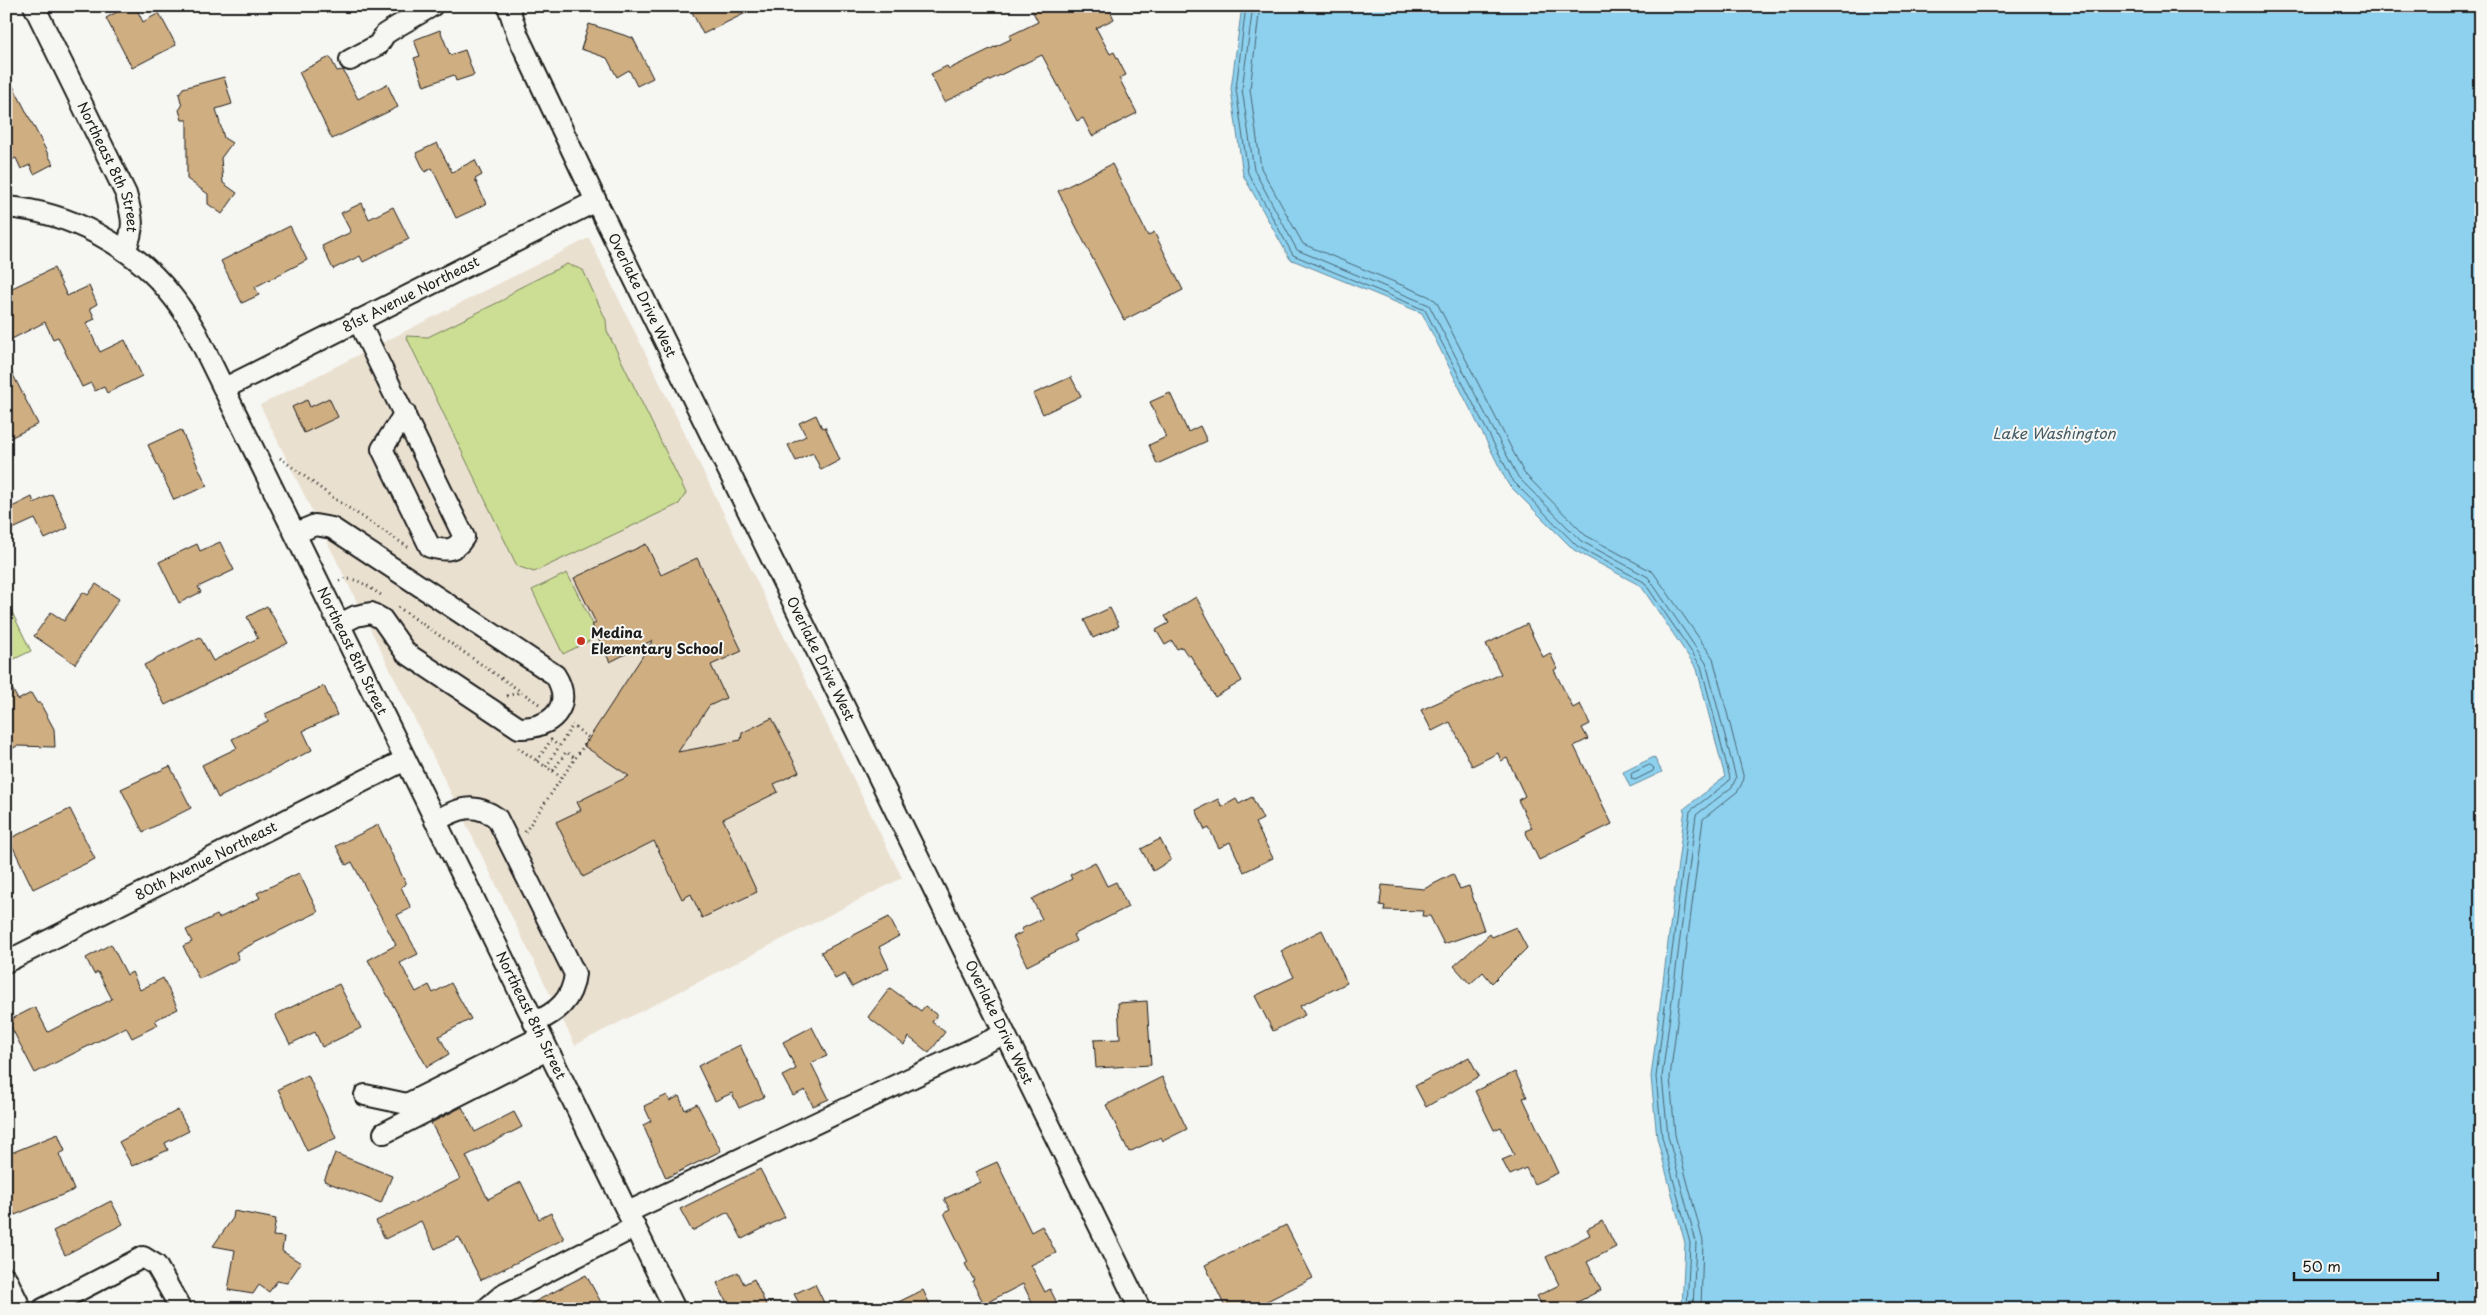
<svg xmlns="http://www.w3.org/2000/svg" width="2487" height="1315" font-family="'Playpen Sans',sans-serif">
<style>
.built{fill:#eae0d0}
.green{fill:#cbde93;stroke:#747d58}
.water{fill:#8dd1ef;stroke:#60899b}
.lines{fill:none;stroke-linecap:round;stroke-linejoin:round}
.shore{stroke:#496470;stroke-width:1}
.building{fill:#cfae82;stroke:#1c1c1c}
.minor-casing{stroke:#1c1c1c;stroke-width:24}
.path{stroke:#1c1c1c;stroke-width:3;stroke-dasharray:1 4;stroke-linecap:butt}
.minor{stroke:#f6f6f2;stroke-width:20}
.poi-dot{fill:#c8321e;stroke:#f6f6f2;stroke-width:2}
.labels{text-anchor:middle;stroke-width:4;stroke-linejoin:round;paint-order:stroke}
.street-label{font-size:14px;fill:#1c1c1c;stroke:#f6f6f2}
.poi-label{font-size:14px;font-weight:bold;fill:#1c1c1c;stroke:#f6f6f2;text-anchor:start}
.water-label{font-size:15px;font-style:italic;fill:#445b66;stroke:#f6f6f2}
</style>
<rect width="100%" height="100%" fill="#f6f6f2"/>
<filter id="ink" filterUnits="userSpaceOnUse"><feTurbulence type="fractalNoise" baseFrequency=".02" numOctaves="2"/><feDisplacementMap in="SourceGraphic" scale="10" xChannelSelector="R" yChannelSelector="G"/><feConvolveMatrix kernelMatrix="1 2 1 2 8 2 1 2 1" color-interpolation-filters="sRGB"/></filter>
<g filter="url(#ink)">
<path class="built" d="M589,238L902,878L575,1045L260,405Z"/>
<g class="green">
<path d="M567,264L583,270L606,320L607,331L686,493L679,504L534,572L517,566L406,336L428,337L505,299L515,290Z"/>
<path d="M567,573L599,636L563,654L532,590Z"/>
<path d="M6,600L31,651L6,663Z"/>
</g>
<g class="water">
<path d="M1242,6H2481V1309H1682L1685,1243L1657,1138L1651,1077L1685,808L1725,777L1697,669L1641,586L1574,550L1508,484L1422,313L1290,259L1243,175L1231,89Z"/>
<path d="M1654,757L1662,772L1630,787L1623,772Z"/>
</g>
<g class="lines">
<g class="shore">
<path d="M1246,6L1236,89L1248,173L1293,255L1425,310L1513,481L1577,546L1644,582L1701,666L1730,778L1728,782L1690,811L1656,1077L1662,1137L1690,1243L1687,1309"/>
<path d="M1253,6L1242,89L1254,170L1297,250L1429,305L1518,477L1581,541L1648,577L1706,663L1736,778L1732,787L1696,815L1662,1077L1668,1136L1696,1242L1693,1309"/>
<path d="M1260,6L1250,89L1261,168L1303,244L1428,296L1436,301L1524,473L1585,535L1653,572L1713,658L1744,779L1738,791L1703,819L1670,1077L1675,1135L1703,1241L1701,1309"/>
<path d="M1650,765L1654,768L1653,771L1635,780L1632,779L1631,774Z"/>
</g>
</g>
<g class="building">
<path d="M128,6H135L143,22L159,13L176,45L132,68L106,18Z"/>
<path d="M689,6H760L703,34Z"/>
<path d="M1030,6H1108L1114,19L1096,28L1110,54L1114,52L1126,75L1119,78L1137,113L1092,136L1083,118L1077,121L1042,55L944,102L931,74L947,66L949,69L1011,39L1009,36L1038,22Z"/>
<path d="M589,24L633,38L653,78L637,86L629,70L617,77L607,58L581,49Z"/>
<path d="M440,30L450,55L465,50L474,75L456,81L454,75L424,86L414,58L420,56L414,40Z"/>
<path d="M330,57L337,71L343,70L358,99L387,84L398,107L332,139L299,72Z"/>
<path d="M6,72L53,164L34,174L30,165L21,169L16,158L6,163Z"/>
<path d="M224,77L232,104L216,109L224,138L232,143L221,158L223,183L237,193L222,214L208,204V194L187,179V120H182L179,110L182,106L179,94L183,88Z"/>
<path d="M437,143L452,172L475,160L482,175L475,179L486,204L456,218L432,168L425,172L416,153Z"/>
<path d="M1112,164L1148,236L1154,232L1183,290L1124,320L1058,191Z"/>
<path d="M362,203L369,219L393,207L409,239L363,262L360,256L333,269L322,246L351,232L341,213Z"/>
<path d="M290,226L307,260L255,287L259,295L242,303L221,261Z"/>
<path d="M54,268L67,296L89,286L97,304L90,308L95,319L86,323L100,352L125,340L142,376L107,393L104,387L95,391L91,383L82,387L58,337L53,339L45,322L6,342V291Z"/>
<path d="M6,361L38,424L6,440Z"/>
<path d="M1071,377L1081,396L1043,414L1033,394Z"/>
<path d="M1170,393L1188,432L1200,426L1207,441L1157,464L1149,445L1166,437L1150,402Z"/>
<path d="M329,398L338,417L304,433L292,407L307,400L310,407Z"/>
<path d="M816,415L822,428L825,427L840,460L821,470L813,453L796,461L788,445L806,436L799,423Z"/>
<path d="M181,430L207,486L174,500L148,445Z"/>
<path d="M52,494L68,528L45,539L35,519L6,532V510L32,497L34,503Z"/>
<path d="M220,542L234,570L198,587L201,592L179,603L159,562L197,544L200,551Z"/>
<path d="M646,544L661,575L697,558L742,651L711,665L726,698L709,706L678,752L741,740L742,733L772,718L799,772L774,784L778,792L723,819L757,892L702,918L691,894L682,899L654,841L583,877L556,822L581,810L577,802L629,776L584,746L653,640L610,662L592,625L596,623L574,578Z"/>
<path d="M96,584L119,599L75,664L34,636L51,612L64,621L83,592L88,595Z"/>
<path d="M1196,597L1242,681L1215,697L1190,655L1188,656L1182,647L1177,649L1172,641L1165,645L1156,630L1169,623L1165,616Z"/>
<path d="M267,606L288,643L165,705L144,665L200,637L213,661L258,638L247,617Z"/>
<path d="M1110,608L1119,626L1093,638L1084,620Z"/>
<path d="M1527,624L1543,657L1550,653L1557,668L1554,670L1573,708L1580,704L1590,724L1582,728L1588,739L1574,746L1612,824L1539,860L1525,831L1532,828L1518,800L1525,796L1507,758L1501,761L1498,753L1472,766L1450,722L1432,731L1421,710L1501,674L1486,644Z"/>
<path d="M6,677L18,700L31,693L37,703H40L54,729L55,747L17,746L6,752Z"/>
<path d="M324,686L337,715L303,731L312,750L218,798L202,765L237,748L232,739L268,721L265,714Z"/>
<path d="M170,766L191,808L143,832L121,789Z"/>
<path d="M1252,797L1263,819L1255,823L1273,858L1244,872L1230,842L1219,848L1209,828L1205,830L1196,810L1218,799L1222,807L1236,799L1239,804Z"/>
<path d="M70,809L95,859L33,889L9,839Z"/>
<path d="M378,825L406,884L401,887L411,908L397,915L418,954L400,963L416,992L429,985L433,993L451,983L471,1019L439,1036L449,1054L427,1067L368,960L396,945L352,862L346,865L336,846Z"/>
<path d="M1160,839L1171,860L1153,871L1141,849Z"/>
<path d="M1095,862L1107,886L1116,882L1128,907L1073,935L1076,941L1027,966L1013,937L1023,932L1021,929L1042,919L1032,899L1072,879L1070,875Z"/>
<path d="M299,873L318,912L236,952L239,959L199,979L183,946L192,942L186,930L217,915L219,918L260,898L257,893Z"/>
<path d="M1453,874L1460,889L1469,886L1484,930L1444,944L1430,916H1422L1423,911L1384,910L1385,906L1380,905L1382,885L1424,889Z"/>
<path d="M889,917L899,936L879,947L889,968L852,987L845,974L835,979L821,952Z"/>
<path d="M1516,927L1527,948L1492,983L1483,972L1470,984L1454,966L1490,934L1492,937Z"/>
<path d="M1322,930L1347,983L1300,1006L1305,1015L1273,1031L1255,996L1294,977L1281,951Z"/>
<path d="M111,944L127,975L132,972L140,990L163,978L178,1009L155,1020L158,1025L132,1038L126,1027L35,1073L8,1021L35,1007L48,1032L112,999L98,972L94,974L86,958Z"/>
<path d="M339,984L361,1028L322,1047L315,1032L290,1044L275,1015Z"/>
<path d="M890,988L921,1011L925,1006L937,1015L932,1022L945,1032L929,1053L909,1037L904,1045L868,1017Z"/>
<path d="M1147,1001L1151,1065L1096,1068L1094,1040L1120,1039L1118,1003Z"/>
<path d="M812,1027L827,1056L811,1063L829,1099L813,1106L805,1090L793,1096L782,1076L796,1069L783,1042Z"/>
<path d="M740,1045L764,1097L739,1108L732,1093L715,1101L698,1066Z"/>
<path d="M1469,1057L1479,1076L1426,1107L1415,1086Z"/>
<path d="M1515,1072L1527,1097L1523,1098L1558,1173L1534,1184L1526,1168L1510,1175L1502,1160L1514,1155L1501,1127L1494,1130L1475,1091Z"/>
<path d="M308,1075L336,1138L307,1151L278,1089Z"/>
<path d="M1162,1077L1187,1129L1163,1141L1161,1137L1129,1152L1106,1105Z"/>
<path d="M667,1095L670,1101L679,1096L685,1110L697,1104L721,1151L666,1178L643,1125L651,1121L644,1106Z"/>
<path d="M462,1107L475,1132L514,1112L522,1127L466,1156L488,1199L521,1182L539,1219L551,1213L564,1239L481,1280L459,1237L435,1249L421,1221L385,1239L376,1221L460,1179L431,1123Z"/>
<path d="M178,1110L189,1131L165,1143L168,1150L132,1166L119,1142Z"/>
<path d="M58,1134L65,1151L59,1154L74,1190L15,1215L6,1195V1155Z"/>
<path d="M335,1153L392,1176L381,1203L324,1181Z"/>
<path d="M997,1162L1031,1232L1042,1226L1056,1253L1031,1265L1045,1292L1050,1289L1060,1309H1035L1023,1284L984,1304L972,1281L974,1280L965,1264L968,1262L944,1213L950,1210L944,1199L980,1182L975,1172Z"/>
<path d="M760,1169L785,1217L742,1239L728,1212L692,1231L680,1209Z"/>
<path d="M111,1201L123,1224L65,1255L53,1231Z"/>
<path d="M234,1211L276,1219L273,1236L284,1237L282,1251L301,1263L287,1283L277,1281L269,1292L259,1285L253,1294L228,1290L235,1250L213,1246L233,1218Z"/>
<path d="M1603,1221L1616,1247L1587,1262L1601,1290L1564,1309H1544L1537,1296L1559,1285L1546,1257L1590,1235L1587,1229Z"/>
<path d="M1286,1225L1313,1278L1251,1309H1226L1205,1265Z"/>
<path d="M738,1272L744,1284L754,1279L768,1309H730L717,1283Z"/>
<path d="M586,1275L602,1304L592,1309H521Z"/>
<path d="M815,1284L827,1309H802L794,1294Z"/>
<path d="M923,1290L932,1309H884Z"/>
</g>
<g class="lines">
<g class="minor-casing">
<g id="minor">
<path id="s1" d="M34,6L126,194C133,219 135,227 125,251"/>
<path id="s2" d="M508,6L518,36L596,201L1140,1309"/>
<path d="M350,60L378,45L385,34L396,27L432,6"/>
<path id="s3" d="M6,207C70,212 134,246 173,297C182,308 189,320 196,332L675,1309"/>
<path d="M358,320L464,537C455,552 445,551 430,547L382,449L405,413"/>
<path id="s4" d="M225,388L596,201"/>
<path d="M296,533L315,525L332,528L555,675C575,706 551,729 519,728L406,653L382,619L371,613L356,616L340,624"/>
<path d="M435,821C458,809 473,801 497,818L575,974C572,1001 557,1012 534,1023"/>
<path id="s5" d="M6,962L405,760"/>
<path d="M365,1095L407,1104L541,1037"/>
<path d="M384,1133L547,1050"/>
<path d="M628,1212L1004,1034"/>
<path d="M6,1278L21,1309"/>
<path d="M43,1309L143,1257L156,1265L181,1309"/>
<path d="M486,1309L505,1293L635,1227"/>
</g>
</g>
<g class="path">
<path d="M280,458L335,499L408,547"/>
<path d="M339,581C356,575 367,586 381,595"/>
<path d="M398,607L539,704"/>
<path d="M507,696L517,693L519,690"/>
<path d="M571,728L546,767L553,771L566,752L576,759"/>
<path d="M518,748L546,767"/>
<path d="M537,761L551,740L559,746"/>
<path d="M553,771L562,778"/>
<path d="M525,832L589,738L572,725"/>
</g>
<use href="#minor" class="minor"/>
</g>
</g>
<circle class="poi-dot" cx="581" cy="641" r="5"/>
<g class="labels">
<g class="street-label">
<text dy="5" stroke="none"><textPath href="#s1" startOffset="178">Northeast 8th Street</textPath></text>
<text dy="5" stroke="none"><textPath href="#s4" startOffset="208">81st Avenue Northeast</textPath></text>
<text dy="5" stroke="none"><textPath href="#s2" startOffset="319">Overlake Drive West</textPath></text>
<text dy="5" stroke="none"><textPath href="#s3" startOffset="592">Northeast 8th Street</textPath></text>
<text dy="5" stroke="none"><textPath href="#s2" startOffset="724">Overlake Drive West</textPath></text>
<text dy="5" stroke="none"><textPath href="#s5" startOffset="224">80th Avenue Northeast</textPath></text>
<text dy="5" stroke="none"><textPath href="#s3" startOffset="998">Northeast 8th Street</textPath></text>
<text dy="5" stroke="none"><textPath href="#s2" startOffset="1129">Overlake Drive West</textPath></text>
</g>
<g class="poi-label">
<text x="591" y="638">Medina<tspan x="591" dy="16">Elementary School</tspan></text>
</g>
<g class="water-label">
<text x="2054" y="439">Lake Washington</text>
</g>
</g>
<rect width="2487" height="1315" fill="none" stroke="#f6f6f2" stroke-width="25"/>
<rect x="12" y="12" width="2462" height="1290" fill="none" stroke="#1c1c1c" stroke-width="2" filter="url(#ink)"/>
<path d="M2294 1272v8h144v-8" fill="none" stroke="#1c1c1c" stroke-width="2.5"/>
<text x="2302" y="1272" font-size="15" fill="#1c1c1c" stroke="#f6f6f2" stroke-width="4" paint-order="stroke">50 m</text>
</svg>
